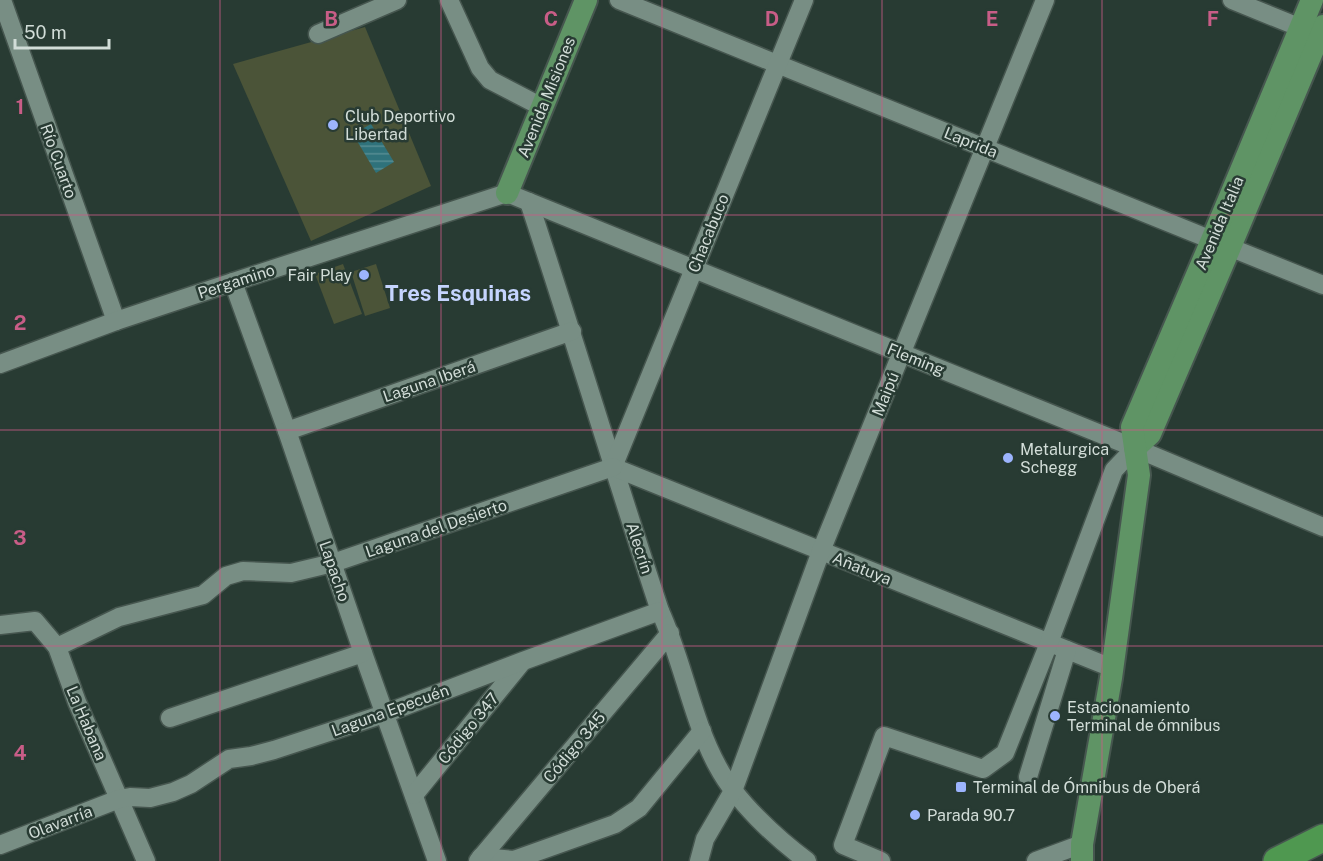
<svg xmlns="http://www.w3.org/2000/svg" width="1323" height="861" font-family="'Public Sans',sans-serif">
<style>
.park{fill:#4b5438}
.water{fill:url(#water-rules)}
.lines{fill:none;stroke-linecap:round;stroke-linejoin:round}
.minor-casing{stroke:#46564f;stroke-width:21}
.major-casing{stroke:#46564f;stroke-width:26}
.highway-casing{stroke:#46564f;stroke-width:30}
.minor{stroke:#788e84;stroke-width:18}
.major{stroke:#5f9465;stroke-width:22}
.highway{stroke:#4f9850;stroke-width:27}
.grid{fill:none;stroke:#c85d87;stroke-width:1.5;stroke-opacity:0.55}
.poi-dot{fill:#9cb4fd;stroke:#283b33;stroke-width:2}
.labels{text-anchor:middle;stroke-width:5;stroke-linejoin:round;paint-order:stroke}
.street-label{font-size:16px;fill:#d2ddd8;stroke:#283b33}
.poi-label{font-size:16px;fill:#d2ddd8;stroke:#283b33;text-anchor:start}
.district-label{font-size:22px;font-weight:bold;fill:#c5d4fe;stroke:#283b33}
.grid-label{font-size:20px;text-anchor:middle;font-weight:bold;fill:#c85d87;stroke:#283b33;stroke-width:5;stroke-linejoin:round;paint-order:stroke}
</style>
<defs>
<pattern id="water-rules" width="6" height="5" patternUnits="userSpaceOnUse" patternTransform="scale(1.5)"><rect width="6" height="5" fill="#2f727b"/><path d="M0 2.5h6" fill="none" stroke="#568c93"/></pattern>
</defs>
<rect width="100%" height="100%" fill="#283b33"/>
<g class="park">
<path d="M365,27L431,186L311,241L233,64Z"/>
<path d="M343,264L362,314L334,324L315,274Z"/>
<path d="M376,264L390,308L365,316L351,272Z"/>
</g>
<path class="water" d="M371,124L394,162L376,173L353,134Z"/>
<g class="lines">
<g class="minor-casing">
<g id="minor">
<path d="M2,0L116,321"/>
<path d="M449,0L480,68L490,80L542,107"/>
<path d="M619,0L1323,285"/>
<path d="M1232,0L1311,32"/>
<path d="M318,34L397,0"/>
<path d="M529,202C574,338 615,475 660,611C683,661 692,720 718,767C736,801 776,838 807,861"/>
<path d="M233,282L287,431L363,653L437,861"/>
<path d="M0,364L116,321L233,282L507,193L1135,448L1323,527"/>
<path d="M287,431L572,331"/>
<path d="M613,467L1112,668"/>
<path d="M613,467L804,0"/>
<path d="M0,625L35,621L57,647L77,702L146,861"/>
<path d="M57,647L119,617L203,595L226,576L243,571L291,573L333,563L613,467"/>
<path d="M170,718L363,653"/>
<path d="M1028,777L1067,650"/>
<path d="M414,795L522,662"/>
<path d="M0,845L119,799L130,797L150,798L173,792L191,784L229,759L251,756L274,750L384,714L523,661L660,611"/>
<path d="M481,857L514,860L615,824L639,808L702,731"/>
<path d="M478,861L670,633"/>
<path d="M699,861L705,839L733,791L821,551L1045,0"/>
<path d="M881,861L843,845L884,736L983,769L1005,753L1049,643L1114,470L1135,448"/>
<path d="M1036,861L1082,844"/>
</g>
</g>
<g class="major-casing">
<g id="major">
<path d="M507,193L586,0"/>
<path d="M1135,448L1150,434L1230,247L1323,26"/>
<path d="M1082,861V844L1111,678L1139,475L1132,427L1212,240L1312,0"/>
</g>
</g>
<g class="highway-casing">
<path id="highway" d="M1277,861L1323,838"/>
</g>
<use href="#minor" class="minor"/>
<use href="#major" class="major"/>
<use href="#highway" class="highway"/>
</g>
<path class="grid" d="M220,0V861M441,0V861M662,0V861M882,0V861M1102,0V861M0,215H1323M0,430H1323M0,646H1323"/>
<g class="poi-dot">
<circle cx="333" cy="125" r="6"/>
<circle cx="364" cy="275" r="6"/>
<circle cx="1008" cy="458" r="6"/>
<circle cx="1055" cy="716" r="6"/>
<rect x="955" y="781" width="12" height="12" rx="3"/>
<circle cx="915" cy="815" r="6"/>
</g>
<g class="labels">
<g class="street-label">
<text transform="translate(546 97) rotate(-68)" y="6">Avenida Misiones</text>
<text transform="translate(971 142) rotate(22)" y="6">Laprida</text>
<text transform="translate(59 161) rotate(70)" y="6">Río Cuarto</text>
<text transform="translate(1219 223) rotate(-67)" y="6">Avenida Italia</text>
<text transform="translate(708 233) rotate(-68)" y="6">Chacabuco</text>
<text transform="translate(236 281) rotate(-18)" y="6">Pergamino</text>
<text transform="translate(916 359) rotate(22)" y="6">Fleming</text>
<text transform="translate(429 381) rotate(-19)" y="6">Laguna Iberá</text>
<text transform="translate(885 394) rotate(-68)" y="6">Maipú</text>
<text transform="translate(436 528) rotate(-19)" y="6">Laguna del Desierto</text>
<text transform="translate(640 548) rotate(72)" y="6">Alecrín</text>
<text transform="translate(862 568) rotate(22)" y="6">Añatuya</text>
<text transform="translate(335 571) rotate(71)" y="6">Lapacho</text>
<text transform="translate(390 710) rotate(-20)" y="6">Laguna Epecuén</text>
<text transform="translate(87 723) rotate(67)" y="6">La Habana</text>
<text transform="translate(468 728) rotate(-51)" y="6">Código 347</text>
<text transform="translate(574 747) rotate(-50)" y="6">Código 345</text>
<text transform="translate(60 822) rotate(-21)" y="6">Olavarría</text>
</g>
<g class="poi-label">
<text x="345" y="122">Club Deportivo<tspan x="345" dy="18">Libertad</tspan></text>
<text x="352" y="281" text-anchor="end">Fair Play</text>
<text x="1020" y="455">Metalurgica<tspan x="1020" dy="18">Schegg</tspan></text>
<text x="1067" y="713">Estacionamiento<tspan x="1067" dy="18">Terminal de ómnibus</tspan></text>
<text x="973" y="793">Terminal de Ómnibus de Oberá</text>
<text x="927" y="821">Parada 90.7</text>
</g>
<g class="district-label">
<text x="458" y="301">Tres Esquinas</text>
</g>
</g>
<g class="grid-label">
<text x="331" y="26">B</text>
<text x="551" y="26">C</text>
<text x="772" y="26">D</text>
<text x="992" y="26">E</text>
<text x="1213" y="26">F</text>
<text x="20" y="114">1</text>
<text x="20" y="330">2</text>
<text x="20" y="545">3</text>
<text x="20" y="760">4</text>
</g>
<path d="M15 39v9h94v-9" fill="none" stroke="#d2ddd8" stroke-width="3"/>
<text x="24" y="39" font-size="18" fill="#d2ddd8" stroke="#283b33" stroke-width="4.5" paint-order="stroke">50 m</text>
</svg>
